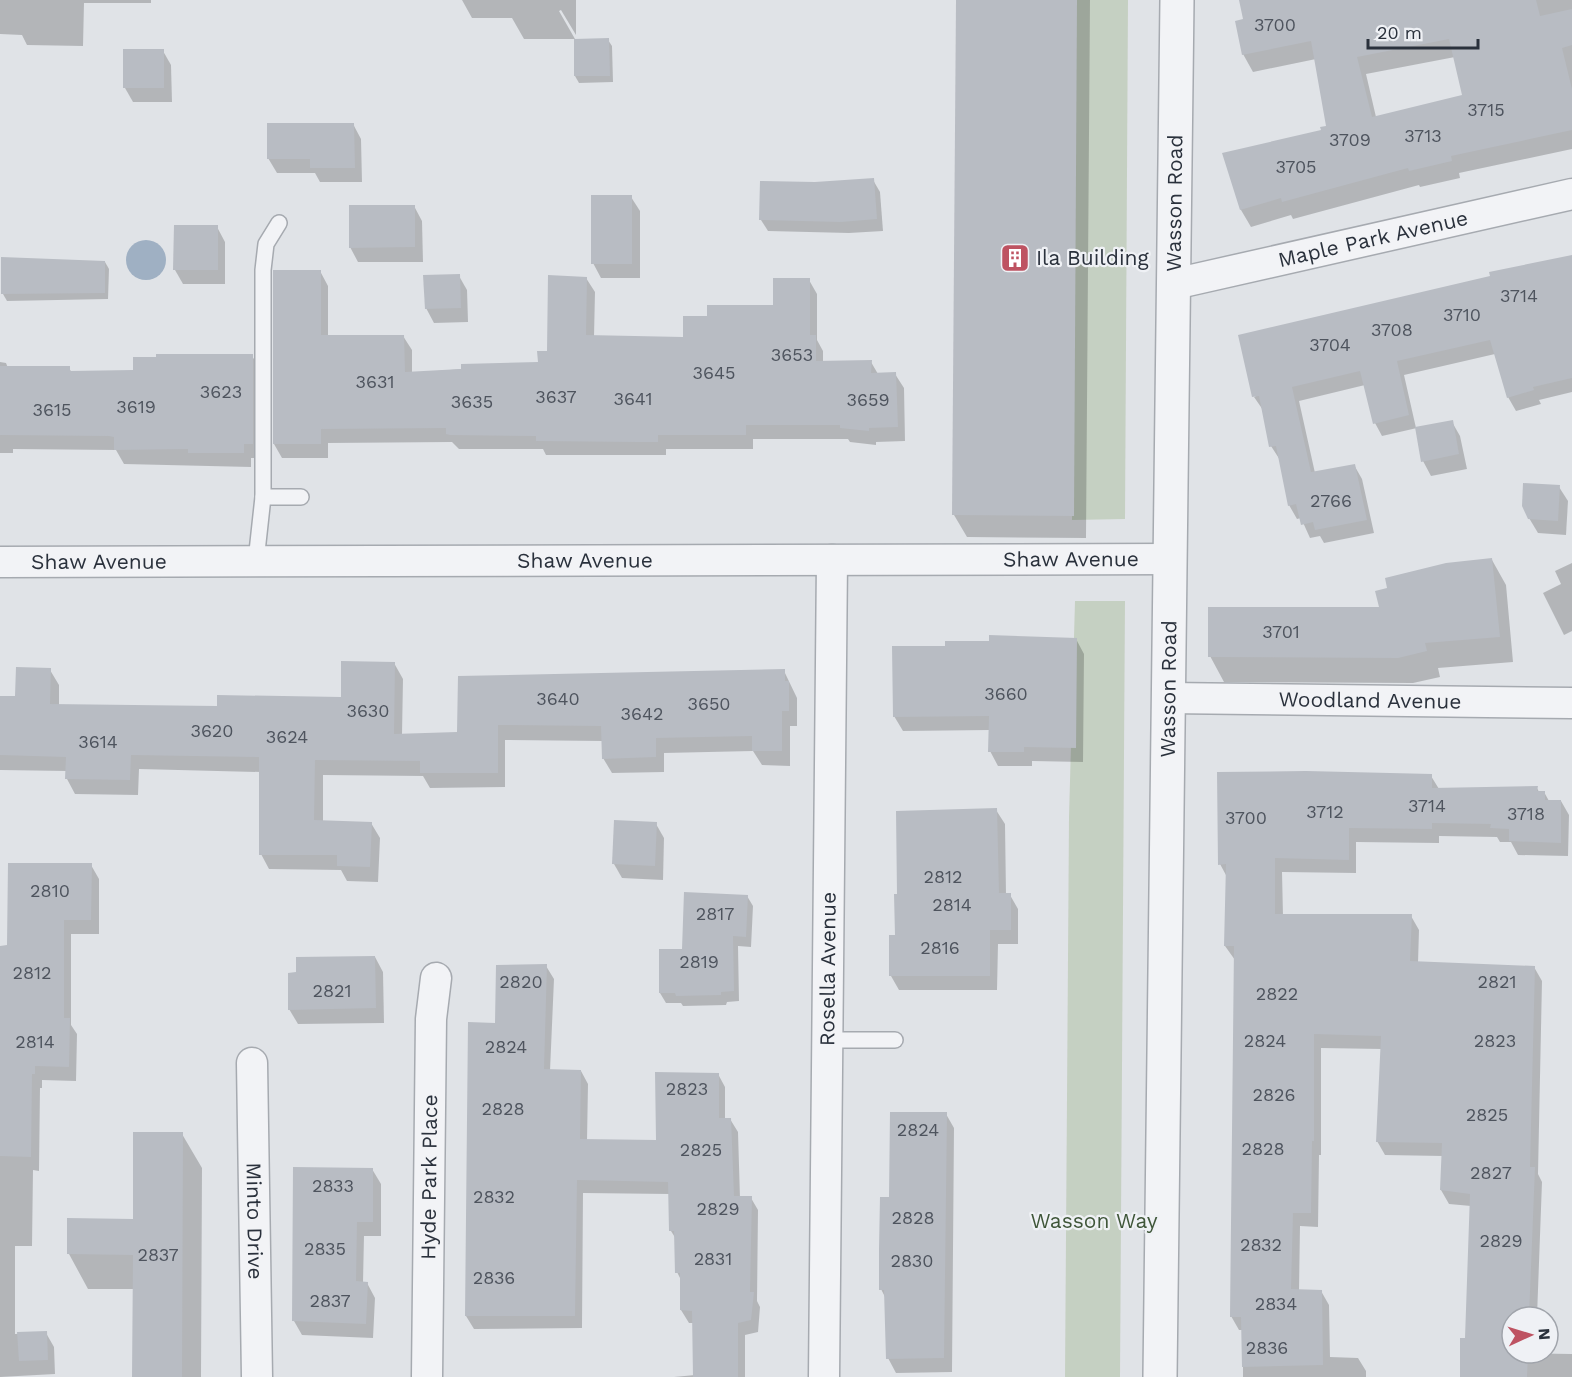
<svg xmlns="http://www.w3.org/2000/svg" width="1572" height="1377" font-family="'Work Sans',sans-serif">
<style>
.green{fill:#c5d0c2}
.water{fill:#9fb0c3}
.shadow{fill:#0003;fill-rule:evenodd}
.building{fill:#b8bcc3;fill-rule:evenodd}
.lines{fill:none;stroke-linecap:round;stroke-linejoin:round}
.service-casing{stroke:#a6aab0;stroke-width:18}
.minor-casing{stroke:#a6aab0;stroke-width:33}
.tertiary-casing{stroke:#a6aab0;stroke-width:36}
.service{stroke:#f2f3f6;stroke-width:15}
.minor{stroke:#f2f3f6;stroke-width:30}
.tertiary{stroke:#f2f3f6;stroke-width:33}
.labels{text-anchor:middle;stroke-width:4.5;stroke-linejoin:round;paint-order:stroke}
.number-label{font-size:18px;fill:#4e545e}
.street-label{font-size:21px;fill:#2a313c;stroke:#eff1f5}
.poi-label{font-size:21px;fill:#2a313c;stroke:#eff1f5;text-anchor:start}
.park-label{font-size:21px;fill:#3f5639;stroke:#eff1f5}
</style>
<rect width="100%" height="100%" fill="#e0e3e7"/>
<g class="green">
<path d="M1076,0H1128L1125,519L1072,520Z"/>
<path d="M1075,601H1125L1120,1377H1065L1069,817Z"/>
</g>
<circle class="water" cx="146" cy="260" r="20"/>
<g class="shadow">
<path d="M0,0H151V3H84L83,46L27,45L22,35L0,34Z"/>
<path d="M462,0H576V35L561,10L559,11L575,39H524L512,18H472Z"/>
<path d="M908,0H1090L1086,538L967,537L954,515L958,0Z"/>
<path d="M1241,0H1572V149L1459,173L1460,178L1420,187L1419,185L1293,219L1291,215L1251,227L1241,210L1224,154L1322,131L1328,127L1316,59L1253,72L1243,54L1245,20ZM1455,57L1464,96L1376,117L1366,74Z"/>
<path d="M575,40H608L612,46L613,82L579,83L575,76Z"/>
<path d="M163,51L171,65L172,102H133L125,88Z"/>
<path d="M353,124L361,139L362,182H320L315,173H277L268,158Z"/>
<path d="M873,180L880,192L883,231L849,233L768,231L761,220L815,184Z"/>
<path d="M631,197L640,211V278H601L593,263Z"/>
<path d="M414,206L422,221L423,262H358L350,247Z"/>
<path d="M217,227L225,242V284H183L175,270Z"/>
<path d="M1572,256V392L1539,400L1541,404L1516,411L1508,397L1495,354L1404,375L1416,428L1452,422L1460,436L1467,469L1431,476L1423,461L1417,428L1382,436L1375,423L1365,385L1299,401L1315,473L1354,465L1362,479L1374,533L1324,543L1320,536L1310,538L1301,518L1297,519L1289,505L1280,460L1271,446L1263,410L1254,397L1492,278Z"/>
<path d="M105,262L109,269L108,299L7,301L3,294Z"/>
<path d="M320,271L328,286V337L403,336L412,350V373L540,363L548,352L586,278L595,292L594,337L685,339L709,317L775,306L809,280L817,294V340L823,351V363L871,362L878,374H895L904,388L905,441L876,442V445L850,442L848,439H753V449H666V455H546L543,449H459L452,442L328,443V458H282L274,444Z"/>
<path d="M459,276L467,290L468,322L434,323L426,308Z"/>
<path d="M252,356L261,370V458H251V467L124,464L116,450L13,449V453H0V362L6,363L8,368H69L72,373L135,372Z"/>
<path d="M1559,487L1568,501L1566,535L1538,533L1529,518Z"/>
<path d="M1492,560L1506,585L1513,662L1438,668L1440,677L1413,683L1224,682L1210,656L1381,609Z"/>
<path d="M1572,563V631L1564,635L1543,593L1561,584L1555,571Z"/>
<path d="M1076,639L1084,654L1083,762L1032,761V766H998L990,751V730L903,731L894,716L946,647Z"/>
<path d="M394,663L403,679L402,735L459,734V678L784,671L797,698V726H790V766L762,765L753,751L664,753V772L612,773L603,758V741L505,740V787L430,788L423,776L323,775V822L371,823L380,838L378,882L347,881L341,870L269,869L261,854V772L139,769L138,795L75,794L67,779V771L0,770V697L17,698L50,670L59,685V706L218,708L342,699Z"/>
<path d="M1431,776L1439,789L1537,788L1539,792H1544L1549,801H1561L1569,815L1568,856L1518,855L1511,842H1500L1497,837L1439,836V843L1356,842V873L1282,872L1283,916H1411L1419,930L1418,963L1534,967L1542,981L1538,1174L1542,1182L1537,1317H1512V1353L1572,1354V1377H1461L1467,1340L1471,1206L1449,1204L1441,1190L1443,1156L1385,1155L1377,1141L1382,1049L1321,1048V1155H1319L1318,1227L1300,1226L1299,1291H1321L1329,1305L1330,1357L1358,1358L1366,1371V1377H1243V1330H1239L1231,1316L1235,960L1225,946L1227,877L1220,864Z"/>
<path d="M996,810L1005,824L1006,895H1010L1018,909V944H998L997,990H899L891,976L896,936Z"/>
<path d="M656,824L664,838L663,880L622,878L614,864Z"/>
<path d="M91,865L99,879V934H71V1025L77,1034L76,1081L42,1080V1088H40L39,1171L33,1170L32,1246H15V1334L46,1333L54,1347L55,1374L0,1377V947H9Z"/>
<path d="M747,896L753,906L751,947L738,946L739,1001L727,1002L726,1005L683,1006L681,1003H666L660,993L661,951L683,950Z"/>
<path d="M375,957L383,972L384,1023L298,1024L289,1009Z"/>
<path d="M546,966L554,979L550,1071H581L588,1084L587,1141L657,1142L718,1074L725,1087V1119H730L738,1132L740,1198H751L758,1210L757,1301L760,1307L758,1332L745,1335V1377H674L695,1375L694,1323H689L681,1310V1280L677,1272L676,1239L671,1231L670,1194L583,1193L582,1328L474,1329L466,1316L497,1024Z"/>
<path d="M946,1114L954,1128L952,1372L896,1373L888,1358L886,1299L881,1289L891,1198Z"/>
<path d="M182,1134L202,1168L201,1377H134V1289H88L69,1254L68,1220L135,1221Z"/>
<path d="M372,1169L381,1184V1236H364L363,1283H367L375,1298L373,1338L302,1335L294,1321Z"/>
</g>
<g class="building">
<path d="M956,0H1077L1074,516L952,515Z"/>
<path d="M1239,0H1536L1540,16L1572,9V45L1562,48L1572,89V130L1451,156L1452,161L1409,171L1408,168L1282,202L1281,198L1240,210L1222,153L1321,130L1320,127L1326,126L1311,41L1242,55L1235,21L1243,19ZM1449,39L1462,95L1372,117L1357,57Z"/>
<path d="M609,38L610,76H574V39Z"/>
<rect x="123" y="49" width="41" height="39"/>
<path d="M267,123H354L355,168H310V159H267Z"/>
<path d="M874,178L877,219L841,222L759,220L760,181L815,182Z"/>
<rect x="591" y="195" width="41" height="69"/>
<path d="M349,205H415V247L349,248Z"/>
<path d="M174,225H218V270H173Z"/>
<path d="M1572,255V378L1533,387L1534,390L1507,398L1490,340L1397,361L1409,415L1373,424L1360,371L1292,387L1311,472L1355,464L1367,520L1315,530L1313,522L1301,525L1296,504L1288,506L1276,446L1269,447L1259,396L1252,397L1238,335L1490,276L1489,272Z"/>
<path d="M1,257L105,261V293L1,294Z"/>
<path d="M273,270H321V335H404L405,372L461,369V364L538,362L537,351H547L548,275L587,277L586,335L683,337V316H707V305H773V278H810V335H816V361L872,360L871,373L896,372L898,427L869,428V431L840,428V425H746V435H658V442H636L536,441V436L450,435L446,434V428L321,429V444H273Z"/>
<path d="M460,274L461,308L425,309L423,275Z"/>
<path d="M156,354H253V444H244V453H188V449L114,450V437L109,436L0,435V366H70V371L133,370V357H156Z"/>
<path d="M1453,420L1459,454L1421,462L1415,427Z"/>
<path d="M1523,483L1560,485L1558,521L1528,519L1522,506Z"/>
<path d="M1492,558L1500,637L1425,643L1427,651L1398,658L1208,657V607H1379L1375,591L1387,588L1385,578L1446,563Z"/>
<path d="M989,635L1077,638L1076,748L1024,747V752H988L989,716L893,717L892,646H945V641H989Z"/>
<path d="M341,661L395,662L394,734L457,732L458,676L785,669V681H789V711H782V751H752V736L656,738V757L602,759L601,726L498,725V773H420V761L315,760L314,820L372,822L370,867L337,866V855H259V757L131,755L130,780L65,779L66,757L0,755V696H15L16,667L51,668L50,704L217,706V695L341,697Z"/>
<path d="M1306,771L1432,774V788L1538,786L1537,791H1545V800H1561V843L1509,841V829L1490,828L1491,824L1432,823V829L1349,828V860L1275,858V914H1412L1410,961L1535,966L1530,1167H1535L1529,1317H1512V1353H1528L1527,1377H1460V1338H1465L1470,1194L1440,1190L1442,1143L1376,1142L1381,1036L1314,1034V1141H1312L1311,1213H1293L1291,1289L1322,1290L1323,1365L1242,1367L1241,1317H1230L1234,946H1224L1226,864L1218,865L1217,772Z"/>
<path d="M997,808L999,893H1011V930H990V976H889V935H895L894,894H897L896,811Z"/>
<path d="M614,820L657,822L655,866L612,864Z"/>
<path d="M8,863H92L91,920H64V1018H70L69,1067L35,1066V1074H32L31,1157L0,1156V946L7,945Z"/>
<path d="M684,892L748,895L746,937L733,936L734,991L721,992V995L676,996L675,993H659V949H682Z"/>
<path d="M375,956L376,1008L288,1010V973L296,972V957Z"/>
<path d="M547,964L544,1069L581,1070L580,1139L656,1140L655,1072L719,1073V1118H731L734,1196H752L750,1292H754L751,1320L738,1323V1377H693L692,1311L680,1310V1273H675L674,1231H669L668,1182L577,1180L575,1316H465L468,1022L495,1023L496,965Z"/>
<path d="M890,1112H947L944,1358L886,1359L884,1290H879V1249L880,1197H889Z"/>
<path d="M133,1132H183L182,1377H132L133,1255L67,1254V1218L133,1219Z"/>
<path d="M293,1167L373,1168V1222H357L356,1281L368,1282L366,1324L292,1321Z"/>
<path d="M47,1331L48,1360L19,1361L17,1332Z"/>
</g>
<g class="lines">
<g class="service-casing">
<g id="service">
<path d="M263,497V270L266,244L279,223"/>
<path d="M256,561L263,497H301"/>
<path d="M828,1040H895"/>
</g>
</g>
<g class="minor-casing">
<g id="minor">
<path id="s1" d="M1174,284L1572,194"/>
<path id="s2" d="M0,562L1171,559"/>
<path id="s3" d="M1168,698L1572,703"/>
<path id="s4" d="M252,1063L257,1377"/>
<path id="s5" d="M427,1377L431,1019L436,978"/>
<path id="s6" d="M824,1377L832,560"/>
</g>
</g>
<g class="tertiary-casing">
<g id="tertiary">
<path id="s7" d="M1160,1377L1177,0"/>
</g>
</g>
<use href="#service" class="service"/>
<use href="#minor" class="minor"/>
<use href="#tertiary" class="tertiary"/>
</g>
<defs>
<g id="building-square" transform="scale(1.5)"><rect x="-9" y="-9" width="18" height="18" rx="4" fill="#be5362" stroke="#eff1f5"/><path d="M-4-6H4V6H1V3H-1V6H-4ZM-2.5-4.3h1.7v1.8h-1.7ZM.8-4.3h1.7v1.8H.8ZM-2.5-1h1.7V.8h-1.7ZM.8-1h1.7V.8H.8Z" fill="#fff"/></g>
</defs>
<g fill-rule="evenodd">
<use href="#building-square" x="1015" y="258"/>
</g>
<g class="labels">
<g class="number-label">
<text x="1275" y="31">3700</text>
<text x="1486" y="116">3715</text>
<text x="1423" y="142">3713</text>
<text x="1350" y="146">3709</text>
<text x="1296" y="173">3705</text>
<text x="1519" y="302">3714</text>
<text x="1462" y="321">3710</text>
<text x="1392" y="336">3708</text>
<text x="1330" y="351">3704</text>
<text x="792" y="361">3653</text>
<text x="714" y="379">3645</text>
<text x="375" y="388">3631</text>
<text x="221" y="398">3623</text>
<text x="556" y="403">3637</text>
<text x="633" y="405">3641</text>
<text x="868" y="406">3659</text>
<text x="472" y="408">3635</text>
<text x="136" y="413">3619</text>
<text x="52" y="416">3615</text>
<text x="1331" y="507">2766</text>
<text x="1281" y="638">3701</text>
<text x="1006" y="700">3660</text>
<text x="558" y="705">3640</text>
<text x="709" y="710">3650</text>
<text x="368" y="717">3630</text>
<text x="642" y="720">3642</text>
<text x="212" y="737">3620</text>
<text x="287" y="743">3624</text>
<text x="98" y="748">3614</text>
<text x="1427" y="812">3714</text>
<text x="1325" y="818">3712</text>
<text x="1526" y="820">3718</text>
<text x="1246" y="824">3700</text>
<text x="943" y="883">2812</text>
<text x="50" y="897">2810</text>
<text x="952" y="911">2814</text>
<text x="715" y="920">2817</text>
<text x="940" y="954">2816</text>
<text x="699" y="968">2819</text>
<text x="32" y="979">2812</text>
<text x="521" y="988">2820</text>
<text x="1497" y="988">2821</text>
<text x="332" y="997">2821</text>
<text x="1277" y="1000">2822</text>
<text x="1265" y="1047">2824</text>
<text x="1495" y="1047">2823</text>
<text x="35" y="1048">2814</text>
<text x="506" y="1053">2824</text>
<text x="687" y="1095">2823</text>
<text x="1274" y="1101">2826</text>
<text x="503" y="1115">2828</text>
<text x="1487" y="1121">2825</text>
<text x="918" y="1136">2824</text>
<text x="1263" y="1155">2828</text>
<text x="701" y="1156">2825</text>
<text x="1491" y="1179">2827</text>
<text x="333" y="1192">2833</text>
<text x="494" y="1203">2832</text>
<text x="718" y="1215">2829</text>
<text x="913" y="1224">2828</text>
<text x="1501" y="1247">2829</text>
<text x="1261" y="1251">2832</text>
<text x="325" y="1255">2835</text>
<text x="158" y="1261">2837</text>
<text x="713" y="1265">2831</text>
<text x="912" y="1267">2830</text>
<text x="494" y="1284">2836</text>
<text x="330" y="1307">2837</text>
<text x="1276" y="1310">2834</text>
<text x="1267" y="1354">2836</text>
</g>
<g class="street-label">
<text dy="7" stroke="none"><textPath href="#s7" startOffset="1174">Wasson Road</textPath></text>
<text dy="7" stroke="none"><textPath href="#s1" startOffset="204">Maple Park Avenue</textPath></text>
<text dy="7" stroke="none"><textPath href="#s2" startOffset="1071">Shaw Avenue</textPath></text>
<text dy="7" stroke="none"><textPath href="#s2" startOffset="585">Shaw Avenue</textPath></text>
<text dy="7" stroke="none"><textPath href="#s2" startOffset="99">Shaw Avenue</textPath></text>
<text dy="7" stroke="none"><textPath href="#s7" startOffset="688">Wasson Road</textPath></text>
<text dy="7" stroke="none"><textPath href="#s3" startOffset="202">Woodland Avenue</textPath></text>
<text dy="7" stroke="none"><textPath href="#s6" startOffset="408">Rosella Avenue</textPath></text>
<text dy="7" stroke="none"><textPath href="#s5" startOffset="200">Hyde Park Place</textPath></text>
<text dy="7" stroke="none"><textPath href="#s4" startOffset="158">Minto Drive</textPath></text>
</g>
<g class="poi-label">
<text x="1036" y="265">Ila Building</text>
</g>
<g class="park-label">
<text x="1094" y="1228">Wasson Way</text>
</g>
</g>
<g transform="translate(1530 1335) rotate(86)"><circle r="28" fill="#eff1f5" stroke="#a0a4ab" stroke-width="1.5"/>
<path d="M0-4.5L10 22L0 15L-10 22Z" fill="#be5362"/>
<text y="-9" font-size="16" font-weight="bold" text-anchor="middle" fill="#2a313c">N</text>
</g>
<path d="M1368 39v9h110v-9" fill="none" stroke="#2a313c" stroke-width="3"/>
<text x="1377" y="39" font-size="18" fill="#2a313c" stroke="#eff1f5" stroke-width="4.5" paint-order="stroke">20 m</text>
</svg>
